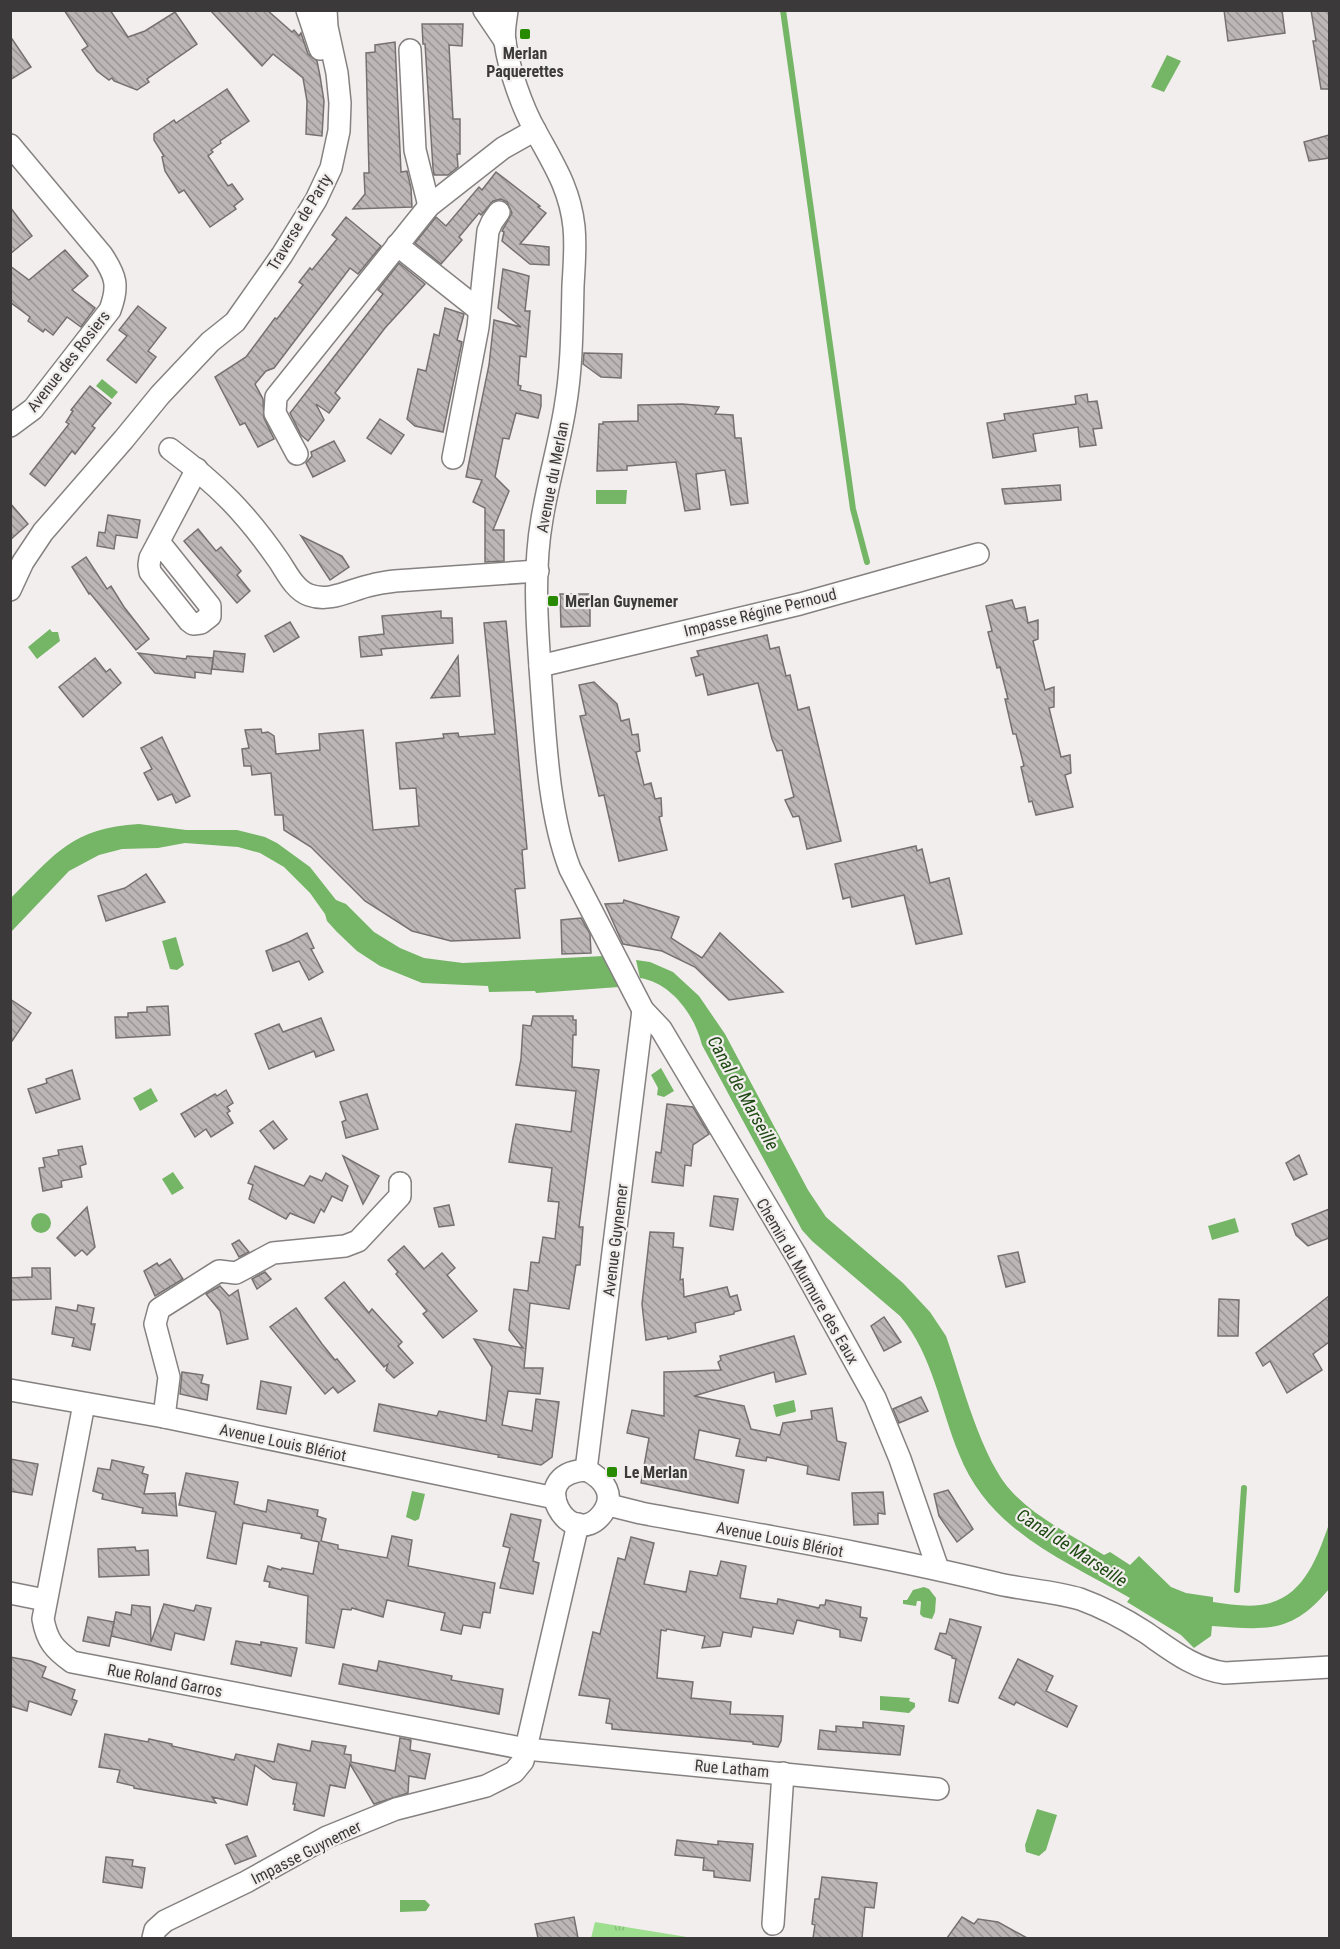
<svg xmlns="http://www.w3.org/2000/svg" width="1340" height="1949" font-family="'Roboto Condensed',sans-serif">
<style>
.grass{fill:url(#grass-tufts)}
.water{fill:#74b566}
.lines{fill:none;stroke-linecap:round;stroke-linejoin:round}
.stream{stroke:#74b566;stroke-width:6}
.building{fill:url(#building-back-hatch);stroke:#767171;stroke-width:1.5}
.street-casing{stroke:#868181;stroke-width:24}
.street{stroke:#fff;stroke-width:21}
.poi-dot{fill:#278a00;stroke:#f3eeee;stroke-width:2}
.labels{text-anchor:middle;stroke-width:4.5;stroke-linejoin:round;paint-order:stroke}
.poi-label{font-size:16px;font-weight:bold;fill:#3b3939;stroke:#f3eeee;text-anchor:start}
.street-label{font-size:16px;fill:#3b3939;stroke:#f3eeee}
.water-label{font-size:18px;font-style:italic;fill:#1d4812;stroke:#f3eeee}
</style>
<defs>
<pattern id="grass-tufts" width="24" height="20" patternUnits="userSpaceOnUse" patternTransform="scale(1.5)"><rect width="24" height="20" fill="#9ddf8e"/><path d="M3 7l-1-3M5 7V3M7 7l1-3M15 17l-1-3M17 17v-4M19 17l1-3" fill="none" stroke="#88c07b"/></pattern>
<pattern id="building-back-hatch" width="6" height="6" patternUnits="userSpaceOnUse" patternTransform="scale(1.5)"><rect width="6" height="6" fill="#bcb6b7"/><path d="M-1 5l2 2M0 0l6 6M5-1l2 2" fill="none" stroke="#9a9596"/></pattern>
</defs>
<rect width="100%" height="100%" fill="#f3eeee"/>
<path class="grass" d="M595,1922L693,1938H591Z"/>
<g class="water">
<path d="M1167,55L1181,61L1164,92L1151,87Z"/>
<path d="M102,379L118,392L112,399L96,386Z"/>
<path d="M596,490H627L626,504H596Z"/>
<path d="M50,629L52,632H58L60,641L37,659L28,647Z"/>
<path d="M139,824L186,830H237L265,837L277,843L310,867L336,900L346,904L374,932L400,948L424,958L463,963L604,956L619,987L536,993L535,991L489,992L488,986L422,983L380,966L357,951L337,932L327,921L325,914L310,893L284,867L260,853L238,847L185,843L158,848L122,849L99,855L69,871L11,932V898C55,854 72,828 139,824Z"/>
<path d="M176,937L184,965L177,970L170,969L162,941Z"/>
<path d="M636,960L650,962L673,972L699,996L725,1034L808,1190L826,1217L903,1283L930,1312L946,1336C962,1381 981,1460 1013,1493C1038,1519 1073,1536 1104,1555L1110,1552L1130,1565L1139,1556L1171,1587L1186,1593L1213,1597V1602C1228,1604 1245,1607 1260,1605C1303,1600 1317,1558 1329,1524V1589C1292,1634 1266,1630 1212,1626L1211,1636L1194,1648L1181,1635L1127,1602L1130,1598C1064,1560 989,1531 959,1454C940,1408 933,1355 900,1316L812,1241L802,1230L702,1045C695,1016 672,983 640,978Z"/>
<path d="M661,1068L674,1091L664,1097L657,1095L658,1088L651,1075Z"/>
<path d="M151,1088L158,1101L140,1111L133,1098Z"/>
<path d="M173,1172L184,1188L172,1195L162,1179Z"/>
<circle cx="41" cy="1223" r="10"/>
<path d="M1235,1218L1239,1232L1212,1240L1208,1226Z"/>
<path d="M794,1400L796,1411L795,1412L776,1417L773,1405Z"/>
<path d="M412,1491L425,1494L419,1519L415,1521L406,1517Z"/>
<path d="M924,1587L929,1589L936,1598L935,1612L932,1619L923,1617L920,1614L921,1602L920,1601H917L916,1606L903,1604V1600H907L913,1590Z"/>
<path d="M880,1696L910,1698L909,1701L915,1703V1707L909,1713L880,1710Z"/>
<path d="M1037,1809L1057,1815L1046,1850L1039,1856L1026,1852L1025,1845Z"/>
<path d="M400,1900H425L430,1905L426,1911L400,1912Z"/>
</g>
<g class="lines">
<g class="stream">
<path d="M783,10L853,509L867,562"/>
<path d="M1237,1590L1244,1488"/>
</g>
</g>
<g class="building">
<path d="M64,10H110L128,37L145,31L175,12L197,44L147,79L149,82L137,90L114,81L112,78L109,80L97,71L82,50L88,46Z"/>
<path d="M210,10H267L292,32L294,30L299,36L301,33L308,54L317,61L320,76L324,101L322,136L306,134L307,101L303,78L273,54L262,66Z"/>
<path d="M1224,10H1282L1285,33L1228,41Z"/>
<path d="M1311,10H1329V89H1321L1313,41H1316Z"/>
<path d="M422,24H463L462,46L449,45L453,119H460V154H457L458,167L448,175H434L433,168L425,44H423Z"/>
<path d="M10,36L31,67L10,80Z"/>
<path d="M395,42L401,172L407,171L411,188L412,207L353,209L365,194L364,173H369L366,53L375,52V45Z"/>
<path d="M227,89L249,121L220,141L221,143L211,150L213,152L208,156L228,186L232,184L243,199L234,206L236,209L210,227L184,190L179,193L165,171L162,157L164,156L154,140V134L174,120L176,123Z"/>
<path d="M1329,135V158L1309,161L1304,142Z"/>
<path d="M496,172L540,206L538,207L546,213L520,244L549,247V265L530,264L502,241L504,232L502,231L512,213L507,202L501,199L493,201L481,215L479,213L459,237L462,240L441,264L415,243L436,217L446,226L479,187L482,190Z"/>
<path d="M10,207L32,236L10,254Z"/>
<path d="M346,217L381,246L358,274L350,268L274,368L266,371L255,384L263,399L264,418L274,439L258,447L245,423L240,425L215,377L246,357L275,318L277,319L303,285L299,282L310,268L312,270L337,239L332,235Z"/>
<path d="M65,250L88,276L72,290L95,308L81,327L67,317L53,335L45,329L43,332L28,321L30,317L10,302V266L29,280Z"/>
<path d="M399,263L425,284L385,328L335,393L340,398L329,413L316,404L324,420L308,441L301,435L290,413L383,294L378,290Z"/>
<path d="M503,269L529,276L525,311H530L526,357L520,356L518,385L521,386L520,390L541,395V406L538,418L516,413L509,439L503,438L495,477L509,491L493,530H504V561L485,562V508L473,502L482,480L466,477L489,365L494,320L521,327L498,308Z"/>
<path d="M138,306L166,328L148,351L156,357L136,383L107,360L127,336L119,330Z"/>
<path d="M445,308L464,314L457,340L462,342L443,432L415,426L407,419L418,369L426,371L434,334L439,336Z"/>
<path d="M584,353L622,354L621,378L601,377L583,364Z"/>
<path d="M90,386L111,403L92,426L95,428L75,454L72,451L45,486L30,474L69,424L66,422L73,411L71,410Z"/>
<path d="M1087,394L1088,402L1097,401L1102,428L1093,429L1096,445L1080,447L1078,427L1033,434L1036,451L993,458L987,423L1005,420L1004,414L1076,404L1075,396Z"/>
<path d="M682,404L719,407L715,414L733,415L735,438H741L748,503L731,505L725,470L696,474L700,509L685,511L676,462L627,466V470L597,471L599,424H603V422L638,421V405Z"/>
<path d="M380,419L404,435L391,454L367,438Z"/>
<path d="M334,441L345,461L313,477L306,463L312,456L311,452Z"/>
<path d="M1060,485L1061,500L1005,504L1002,489Z"/>
<path d="M10,503L28,524L10,540Z"/>
<path d="M108,515L140,520L137,538L116,535L114,549L97,546L99,532L105,533Z"/>
<path d="M198,529L216,551L221,547L241,571L237,575L250,591L237,603L184,541Z"/>
<path d="M301,536L342,556L349,567L330,580Z"/>
<path d="M86,557L107,589L111,586L124,607L149,639L136,650L90,593L89,594L72,567Z"/>
<path d="M560,594H590V626L561,627Z"/>
<path d="M1012,600L1015,609L1025,607L1028,623L1038,620V639L1033,641L1045,690L1054,687V707L1049,708L1061,757L1070,755L1071,773L1065,775L1073,807L1036,815L1032,801L1029,802L1021,767L1024,766L1016,734H1013L1005,699H1008L1000,667L997,668L988,632L992,631L986,606Z"/>
<path d="M441,611V618H452L453,643L381,649L382,655L361,657L359,637L384,634L382,616Z"/>
<path d="M506,621L527,849L522,850L525,888L515,889L520,938L451,941L412,931L365,901L311,847L284,830L283,815H275L271,773L252,775L251,766H244L242,749L249,748L245,730L261,729L262,733L268,732L274,736L276,754L320,750L319,734L363,730L373,830L419,826L416,788L400,789L396,743L444,738L443,734L458,733L459,737L495,734L484,623Z"/>
<path d="M290,622L299,637L274,652L265,636Z"/>
<path d="M767,635L770,649L779,647L786,676L790,675L798,710L809,707L841,841L807,849L799,816L793,817L785,800L794,797L782,750L777,751L772,739L758,683L708,695L703,674L696,676L691,658L699,656L697,651Z"/>
<path d="M214,651L245,654L243,672L212,669Z"/>
<path d="M138,653L186,659L187,656L213,658L211,674L195,672V678L155,673Z"/>
<path d="M458,656L460,696L431,698Z"/>
<path d="M95,658L106,672L110,669L121,683L83,717L59,687Z"/>
<path d="M594,682L617,704L621,721L629,719L632,735L638,734L640,751L636,752L644,785L651,783L655,799L661,798L662,816L659,817L667,850L619,861L604,795L599,796L580,716L586,715L579,685Z"/>
<path d="M162,737L190,796L176,803L172,794L158,800L144,773L152,769L141,748Z"/>
<path d="M916,846L917,851L922,849L930,883L949,878L962,934L916,944L904,895L852,907L850,897L843,899L835,864Z"/>
<path d="M146,874L165,902L106,921L98,896L125,888Z"/>
<path d="M624,900L679,917L671,938L702,958L720,933L783,992L729,1000L695,967L662,951L623,944L605,904L623,903Z"/>
<path d="M581,918L590,934L591,953L562,954L561,920Z"/>
<path d="M307,933L314,948L311,949L323,972L309,980L299,961L273,971L266,951L289,942Z"/>
<path d="M10,999L31,1013L10,1044Z"/>
<path d="M168,1006L170,1035L116,1038L115,1017H128V1013L147,1012V1007Z"/>
<path d="M533,1016H573V1020H576V1035H573L572,1067L599,1070L579,1227H583L580,1265H576L569,1309L530,1303L524,1368H543L540,1394L508,1391L502,1425L532,1431L536,1399L559,1402L552,1457L541,1465L498,1457L499,1455L374,1431L379,1404L437,1416L439,1411L486,1421L492,1367L474,1339L523,1348L509,1330L514,1289L528,1291L531,1262L539,1263L543,1237L555,1239L559,1202L548,1201L552,1168L509,1162L513,1138L516,1124L571,1132L576,1091L516,1085L521,1059L523,1025L531,1026Z"/>
<path d="M321,1018L334,1050L316,1057L314,1051L269,1069L255,1034L279,1024L283,1032Z"/>
<path d="M72,1070L80,1099L36,1113L28,1089L47,1083L46,1079Z"/>
<path d="M226,1090L233,1103L227,1107L230,1111L227,1113L233,1123L211,1137L206,1129L195,1137L181,1114L215,1094L217,1096Z"/>
<path d="M367,1094L378,1129L346,1138L342,1122L346,1120L340,1102Z"/>
<path d="M667,1104L693,1107L709,1134L693,1145L691,1166L685,1165L683,1186L652,1182L656,1152L661,1153Z"/>
<path d="M273,1121L287,1139L274,1149L260,1131Z"/>
<path d="M82,1146L86,1164L80,1166L82,1177L61,1181L62,1187L43,1191L39,1168L45,1167L43,1158L59,1155L58,1150Z"/>
<path d="M1299,1155L1307,1174L1294,1180L1286,1163Z"/>
<path d="M343,1156L379,1176L363,1204Z"/>
<path d="M255,1166L304,1186L310,1176L322,1181L326,1173L348,1186L342,1201L332,1196L324,1212L321,1209L314,1223L290,1213L286,1219L249,1199L253,1185L248,1183Z"/>
<path d="M714,1196L738,1199L733,1230L710,1226Z"/>
<path d="M449,1205L454,1225L439,1227L434,1208Z"/>
<path d="M87,1207L95,1247L87,1255L82,1250L75,1256L57,1238Z"/>
<path d="M1329,1209V1238L1308,1246L1296,1235L1292,1224Z"/>
<path d="M650,1232L674,1233L673,1247L683,1248L680,1280L683,1279L684,1297L727,1287L730,1297L737,1295L741,1310L734,1312V1314L695,1323L696,1332L668,1339L667,1336L646,1340L642,1304Z"/>
<path d="M239,1240L249,1252L239,1257L232,1244Z"/>
<path d="M404,1246L424,1269L442,1253L455,1268L447,1275L477,1311L443,1338L423,1314L427,1311L396,1274L398,1272L388,1260Z"/>
<path d="M1018,1252L1025,1282L1006,1287L998,1256Z"/>
<path d="M170,1259L183,1279L155,1296L144,1271L157,1263L159,1266Z"/>
<path d="M32,1268H50L51,1299L10,1300V1278L32,1277Z"/>
<path d="M265,1272L271,1279L257,1289L252,1279Z"/>
<path d="M344,1282L369,1313L372,1309L402,1342L398,1346L413,1363L394,1378L386,1370L388,1364L384,1367L325,1298Z"/>
<path d="M220,1286L229,1296L238,1290L248,1339L227,1344L220,1311L206,1294Z"/>
<path d="M1329,1296V1342L1313,1354L1322,1370L1287,1393L1270,1361L1263,1366L1256,1353Z"/>
<path d="M1219,1299L1239,1300L1238,1336H1218Z"/>
<path d="M78,1305L94,1308L91,1324H95L90,1350L72,1346L74,1338L52,1334L56,1307L77,1311Z"/>
<path d="M296,1308L322,1344L335,1360L337,1359L355,1381L338,1393L333,1387L325,1394L270,1327Z"/>
<path d="M884,1317L901,1342L884,1351L871,1326Z"/>
<path d="M794,1336L806,1374L776,1382L774,1372L694,1396L744,1406L751,1429L780,1435L783,1423L812,1419L811,1411L832,1408L837,1441L846,1443L839,1480L807,1474L808,1466L767,1457L766,1461L736,1456L740,1439L699,1430L694,1459L744,1470L738,1503L641,1483L649,1438L627,1433L632,1410L664,1416V1372L721,1370L718,1362L721,1360L720,1356Z"/>
<path d="M182,1372L203,1375L201,1383L209,1385L207,1400L180,1394Z"/>
<path d="M261,1381L291,1387L286,1414L257,1409Z"/>
<path d="M921,1397L928,1411L899,1423L893,1409Z"/>
<path d="M10,1459L38,1464L32,1495L10,1491Z"/>
<path d="M112,1460L144,1467L142,1473L148,1475L144,1494L175,1493L177,1516L142,1513L143,1508L102,1499L103,1494L93,1491L98,1468L110,1470Z"/>
<path d="M186,1473L238,1482L234,1504L266,1512L268,1500L318,1510L317,1516L326,1519L321,1541L338,1545V1549L387,1558L392,1536L412,1540L408,1566L495,1583L490,1613L483,1612L480,1628L463,1625L461,1634L441,1630L445,1613L387,1600L383,1617L352,1608L351,1610L342,1609L334,1648L306,1643L308,1596L269,1587L270,1582L264,1581L268,1566L281,1570L282,1568L313,1574L319,1542L301,1538L302,1534L243,1523L236,1564L207,1558L216,1512L179,1505Z"/>
<path d="M948,1490L973,1529L957,1542L939,1516L934,1494Z"/>
<path d="M883,1492L885,1514L878,1513V1524L854,1525L852,1493Z"/>
<path d="M511,1514L541,1520L533,1561L539,1563L533,1594L500,1588L510,1548L503,1546Z"/>
<path d="M631,1537L654,1543L644,1584L686,1592L690,1571L717,1576L721,1561L746,1566L740,1598L777,1604L778,1599L819,1608L820,1605H825L826,1600L861,1607L860,1617L867,1618L861,1641L840,1637V1630L797,1620L793,1634L753,1627L751,1637L723,1632L720,1646L702,1648L705,1636L667,1629L666,1631L661,1630L657,1678L693,1682L691,1698L731,1702L730,1714L783,1716L781,1741L778,1747L753,1744V1742L612,1729V1724L606,1723L610,1699L579,1695L593,1632L600,1634L618,1558L625,1560Z"/>
<path d="M135,1547L136,1551L148,1550L149,1575L99,1577L98,1549Z"/>
<path d="M164,1604L194,1611L196,1605L211,1608L204,1640L175,1633L171,1650L111,1636L116,1612L131,1615L132,1605L150,1607L151,1642Z"/>
<path d="M88,1617L114,1622L109,1646L83,1641Z"/>
<path d="M950,1619L981,1627L958,1703L949,1701L956,1659L952,1658V1656L935,1649L940,1633L946,1634Z"/>
<path d="M236,1641L261,1645V1642L297,1648L291,1676L231,1664Z"/>
<path d="M10,1657L31,1661L46,1667L42,1677L75,1690L72,1699L77,1701L71,1715L29,1701L27,1711L10,1706Z"/>
<path d="M1018,1659L1053,1676L1046,1691L1077,1706L1067,1727L1016,1702L1014,1705L999,1698Z"/>
<path d="M379,1661L452,1676L451,1680L503,1689L499,1714L339,1684L343,1664L377,1671Z"/>
<path d="M863,1722L904,1726L900,1755L818,1749L820,1730L836,1732V1726L863,1728Z"/>
<path d="M105,1734L148,1742L149,1739L172,1744V1746L234,1760L236,1754L274,1762L278,1744L310,1751L312,1741L346,1746L344,1754L351,1755V1762L395,1771L400,1738L411,1740L410,1750L430,1754L425,1779L409,1776L408,1793L374,1804L350,1764L345,1788L330,1785L324,1816L294,1810L295,1804H293L297,1783L273,1779L255,1765L247,1805L212,1797L216,1803L134,1788V1786L117,1782L120,1770L99,1767Z"/>
<path d="M247,1836L256,1856L235,1864L226,1845Z"/>
<path d="M677,1840L718,1845V1841L753,1844L750,1881L714,1877V1871L703,1870L704,1858L675,1855Z"/>
<path d="M106,1857L133,1860L132,1866L145,1868L142,1888L103,1882Z"/>
<path d="M822,1877L877,1883L874,1908L865,1907L862,1938H813L815,1925L812,1924L815,1899H819Z"/>
<path d="M574,1917L578,1938H538L535,1924Z"/>
<path d="M962,1917L974,1924L978,1919L998,1922L1027,1938H947Z"/>
</g>
<g class="lines">
<g class="street-casing">
<g id="street">
<path d="M307,10L320,49"/>
<path d="M484,10L505,41"/>
<path d="M507,10C506,20 503,32 505,42C509,70 522,107 536,132C554,165 570,189 574,227C576,247 574,267 573,286C572,327 572,368 565,408C559,445 548,482 542,519C532,575 538,638 542,695C546,750 550,818 570,869L643,1010L661,1029L797,1257L875,1398L900,1459L938,1569"/>
<path d="M410,50L415,150L429,206"/>
<path d="M10,145L102,255C116,276 119,286 110,310L33,409L10,426"/>
<path d="M397,245L479,310"/>
<path d="M170,449C218,485 245,512 279,561C287,573 295,590 309,595C331,603 351,589 372,585C379,583 387,582 395,581L538,571"/>
<path d="M297,454L275,413L276,397L429,206L503,148L535,130"/>
<path d="M453,458L478,327L488,231L492,222L499,212"/>
<path d="M159,542L210,606V616L201,623L193,624L189,621L150,572L149,565L150,558L197,469"/>
<path d="M10,590L23,562L43,532L124,439L160,395L210,342L235,322L282,255L316,200L331,168L339,131L340,103L337,73L327,27L326,10"/>
<path d="M540,666L800,604L978,554"/>
<path d="M10,1390L164,1417L555,1498"/>
<path d="M84,1404L43,1619C47,1641 54,1649 72,1662L526,1749L938,1789"/>
<path d="M164,1417L169,1377L155,1324L159,1309L219,1271L236,1273L273,1253L345,1246L358,1241L400,1196V1183"/>
<path d="M586,1470L643,1010"/>
<path d="M586,1470C605,1479 616,1496 602,1514C571,1554 522,1474 586,1470Z"/>
<path d="M609,1505L641,1513C760,1535 881,1555 999,1584C1026,1590 1053,1591 1080,1599C1102,1607 1125,1619 1145,1632C1170,1649 1194,1669 1225,1673L1330,1667"/>
<path d="M10,1593L45,1600"/>
<path d="M773,1924L783,1773"/>
<path d="M153,1938L155,1930L165,1921L246,1882L327,1837L396,1809L486,1786L514,1772L523,1761L578,1524"/>
</g>
</g>
<use href="#street" class="street"/>
</g>
<g class="poi-dot">
<rect x="519" y="28" width="12" height="12" rx="3"/>
<rect x="547" y="595" width="12" height="12" rx="3"/>
<rect x="606" y="1466" width="12" height="12" rx="3"/>
</g>
<g class="labels">
<g class="poi-label">
<text x="525" y="59" text-anchor="middle">Merlan<tspan x="525" dy="18">Paquerettes</tspan></text>
<text x="565" y="607">Merlan Guynemer</text>
<text x="624" y="1478">Le Merlan</text>
</g>
<g class="street-label">
<text transform="translate(299 222) rotate(-59)" y="6">Traverse de Party</text>
<text transform="translate(68 361) rotate(-52)" y="6">Avenue des Rosiers</text>
<text transform="translate(552 477) rotate(-79)" y="6">Avenue du Merlan</text>
<text transform="translate(760 612) rotate(-14)" y="6">Impasse Régine Pernoud</text>
<text transform="translate(615 1240) rotate(-83)" y="6">Avenue Guynemer</text>
<text transform="translate(808 1281) rotate(60)" y="6">Chemin du Murmure des Eaux</text>
<text transform="translate(283 1442) rotate(12)" y="6">Avenue Louis Blériot</text>
<text transform="translate(780 1539) rotate(11)" y="6">Avenue Louis Blériot</text>
<text transform="translate(165 1680) rotate(11)" y="6">Rue Roland Garros</text>
<text transform="translate(732 1768) rotate(5)" y="6">Rue Latham</text>
<text transform="translate(306 1852) rotate(-27)" y="6">Impasse Guynemer</text>
</g>
<g class="water-label">
<text transform="translate(743 1093) rotate(61)" y="6">Canal de Marseille</text>
<text transform="translate(1072 1548) rotate(33)" y="6">Canal de Marseille</text>
</g>
</g>
<rect width="1340" height="1949" fill="none" stroke="#3b3939" stroke-width="24"/>
</svg>
